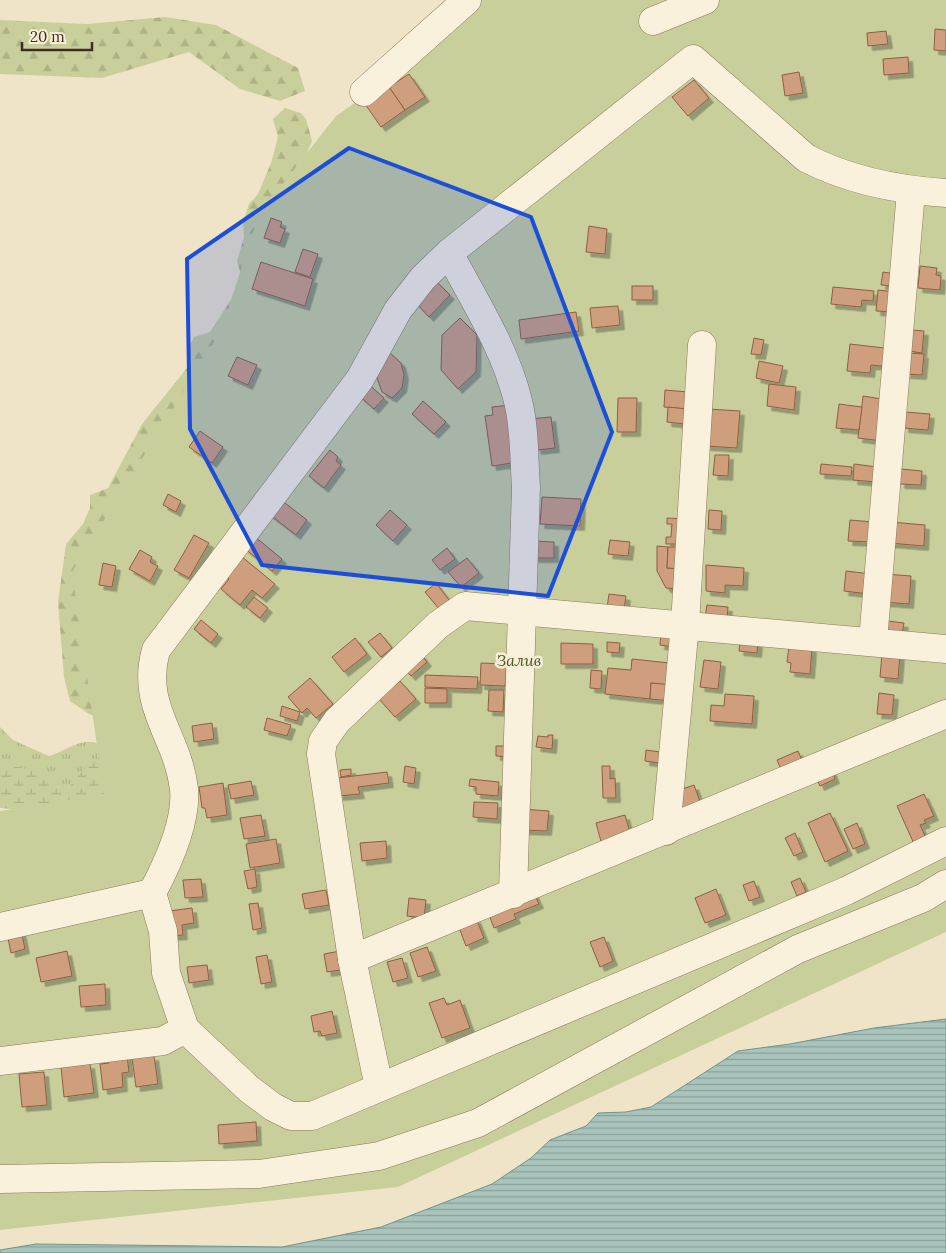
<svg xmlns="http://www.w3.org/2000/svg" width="946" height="1253" font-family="Lora,serif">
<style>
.grass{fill:url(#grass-tufts)}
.forest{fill:url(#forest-firs)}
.wetland{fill:url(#wetland-marsh)}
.garden{fill:#c9cf9b}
.water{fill:url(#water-rules);stroke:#6f938a}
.building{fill:#cf9f7d;stroke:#8d5f41;filter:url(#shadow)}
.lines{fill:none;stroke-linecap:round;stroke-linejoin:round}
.minor-casing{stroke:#8d765c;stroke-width:29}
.minor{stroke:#faf1dc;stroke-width:28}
.marked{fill:#1d4ed8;fill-opacity:0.2;stroke:#1d4ed8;stroke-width:4;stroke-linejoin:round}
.labels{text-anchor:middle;stroke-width:5;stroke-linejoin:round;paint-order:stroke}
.park-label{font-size:16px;font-style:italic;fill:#4d5a26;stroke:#f7eed8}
</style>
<defs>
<pattern id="grass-tufts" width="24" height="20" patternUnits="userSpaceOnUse" patternTransform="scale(1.25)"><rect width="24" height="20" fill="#c9cf9b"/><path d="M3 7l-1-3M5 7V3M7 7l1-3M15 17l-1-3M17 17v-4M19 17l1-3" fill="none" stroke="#aeb285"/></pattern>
<pattern id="forest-firs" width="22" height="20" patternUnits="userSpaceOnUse" patternTransform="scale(1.25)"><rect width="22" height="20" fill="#c9cf9b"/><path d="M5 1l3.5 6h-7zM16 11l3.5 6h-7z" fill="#aeb285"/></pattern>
<pattern id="wetland-marsh" width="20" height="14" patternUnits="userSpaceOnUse" patternTransform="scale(1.25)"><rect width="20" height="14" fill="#c9cf9b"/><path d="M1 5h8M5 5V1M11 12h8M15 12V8" fill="none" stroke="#aeb285"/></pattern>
<pattern id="water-rules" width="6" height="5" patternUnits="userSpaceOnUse" patternTransform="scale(1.25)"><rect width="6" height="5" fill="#a9c4bc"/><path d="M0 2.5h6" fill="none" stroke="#8ba098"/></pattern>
<filter id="shadow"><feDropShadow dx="4.5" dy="4.5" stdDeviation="0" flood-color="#0004"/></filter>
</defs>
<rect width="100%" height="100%" fill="#f0e4c8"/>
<path class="grass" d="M0,727L13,740L49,756C64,752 82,736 99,744L101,759C88,772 75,793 54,787L0,766Z"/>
<g class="forest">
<path d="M165,17L216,25L298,68L305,91L280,101L240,89L189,52L102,78L0,74V20L87,24Z"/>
<path d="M285,108L301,113L306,119L312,141L296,179L100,718L89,714L70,701L64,677L58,602L66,544L83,524L90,508V495L108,488L142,424L191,363L188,349L194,337L210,332L243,281L237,261L244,237L243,222L249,204L258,194L271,163L278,137L273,119Z"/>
</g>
<path class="wetland" d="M114,750L124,793L40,812L0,808V762L38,772L58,788L69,787L87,766Z"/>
<path class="garden" d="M476,0H946V932L398,1187L0,1230V811L104,794L72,572L221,331L259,214L336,116L401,71Z"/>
<path class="water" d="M946,1019V1253H0V1250L36,1244L282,1247L381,1227L492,1184L531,1158L550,1140L586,1126L598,1113L626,1112L651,1107L738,1051L790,1044L874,1028Z"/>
<g class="building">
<path d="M935,29L946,30V51L934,50Z"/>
<path d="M886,31L888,44L868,46L867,33Z"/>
<path d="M908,57L909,73L884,75L883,59Z"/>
<path d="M799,72L803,93L785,96L782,75Z"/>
<path d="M409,74L425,97L405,110L389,87Z"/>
<path d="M694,80L709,98L688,116L672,97Z"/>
<path d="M389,87L405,110L381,127L365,104Z"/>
<path d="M271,218L282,222L280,227L285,229L280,243L264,238Z"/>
<path d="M589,226L607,229L605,254L586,252Z"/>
<path d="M303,249L318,254L310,277L295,272Z"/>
<path d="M261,262L313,279L305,306L252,289Z"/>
<path d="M920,266L937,268L936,275L941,276L940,290L918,288Z"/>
<path d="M883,272L895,274L893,286L881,285Z"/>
<path d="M435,280L450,295L429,317L414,301Z"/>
<rect x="632" y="286" width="21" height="14"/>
<path d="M833,287L874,291L873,301L862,300L861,307L831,304Z"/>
<path d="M878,290L895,292L893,312L876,311Z"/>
<path d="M618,306L620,325L592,328L590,308Z"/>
<path d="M576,312L579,331L521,339L519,320Z"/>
<path d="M460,318L477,335L476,372L458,389L441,370L442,335Z"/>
<path d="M911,330L924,331L922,353L909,351Z"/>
<path d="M754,338L764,340L761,355L751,354Z"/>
<path d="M850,344L893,349L891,367L871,365L870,373L847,371Z"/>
<path d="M389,352L401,363L404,375L402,388L392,398L382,392L377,378L379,364Z"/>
<path d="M908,353L924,354L922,375L906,374Z"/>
<path d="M237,357L257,365L248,385L228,376Z"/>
<path d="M759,361L783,366L779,383L756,378Z"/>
<path d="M366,382L384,398L374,409L356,393Z"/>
<path d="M769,384L796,387L794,410L767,406Z"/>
<path d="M665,390L688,392L687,409L664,407Z"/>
<path d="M863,396L888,400L882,441L858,438Z"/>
<path d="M618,398H637L636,432H617Z"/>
<path d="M423,401L446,422L434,434L412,414Z"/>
<path d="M839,404L862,407L859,430L836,428Z"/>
<path d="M511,405L519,462L492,466L485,416L493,415L492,407Z"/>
<path d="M668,407L687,409L685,424L667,422Z"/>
<path d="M708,409L740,411L737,448L706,446Z"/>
<path d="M905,412L930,414L928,430L904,428Z"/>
<path d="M551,417L555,448L537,450L528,419Z"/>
<path d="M200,431L223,447L212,463L189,447Z"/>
<path d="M330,450L338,457L336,461L341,465L324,488L309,476Z"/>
<path d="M715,455H729L728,476L713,475Z"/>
<path d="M821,464L852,467L851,476L820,474Z"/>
<path d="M854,464L877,467L875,482L853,480Z"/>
<path d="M901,469L922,471L921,485L900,484Z"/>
<path d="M168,494L181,501L176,512L163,505Z"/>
<path d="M542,497L581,499L580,526L540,524Z"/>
<path d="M281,500L307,520L296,535L269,514Z"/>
<path d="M390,510L407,525L393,541L376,525Z"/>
<path d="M709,510L722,511L721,530L708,529Z"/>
<path d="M667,518L686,519V544H666V537H671L672,524H667Z"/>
<path d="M850,520L873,522L872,542L848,541Z"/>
<path d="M891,522L925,525L924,546L889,543Z"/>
<path d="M194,535L209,543L189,578L174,570Z"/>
<path d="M254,536L282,559L272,571L244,548Z"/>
<path d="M610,540L630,542L628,556L608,554Z"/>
<path d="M534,541L554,542V558H534Z"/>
<path d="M657,546L668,547L667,568L684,569L683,589L666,588L657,571Z"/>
<path d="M668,547H685L684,569L667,568Z"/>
<path d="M447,548L455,559L440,570L432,560Z"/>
<path d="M140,550L152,557L150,562L158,566L150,581L129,569Z"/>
<path d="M236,552L275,584L262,598L252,590L240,605L221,589L229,579L219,571Z"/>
<path d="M467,558L479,573L461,587L448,572Z"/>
<path d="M103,563L116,566L112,587L99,585Z"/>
<path d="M706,565L744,568L743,586L725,585V593L706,591Z"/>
<path d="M846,571L871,574L869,594L844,591Z"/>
<path d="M885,574L911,576L909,604L883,602Z"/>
<path d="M436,583L449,600L439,609L425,592Z"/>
<path d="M609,594L626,596L624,610L607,608Z"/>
<path d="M254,597L268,608L260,618L246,607Z"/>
<path d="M707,605L728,607L727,620L705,618Z"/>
<path d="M201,620L218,634L211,643L194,629Z"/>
<path d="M888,621L904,623L902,634L887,632Z"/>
<path d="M661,628L675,630L673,647L660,645Z"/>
<path d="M380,633L392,648L381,657L368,642Z"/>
<path d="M355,638L367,654L344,672L332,657Z"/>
<path d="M740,640L758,641L757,653L739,651Z"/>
<path d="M607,642L620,643L619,653L607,652Z"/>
<path d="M561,643L593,644V664H561Z"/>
<path d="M789,646L812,648L810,674L790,672L791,663L787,662Z"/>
<path d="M882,653L900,655L898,679L880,677Z"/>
<path d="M421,654L427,662L411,676L404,668Z"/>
<path d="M632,659L670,663L667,685L651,683L650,699L605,694L608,668L631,670Z"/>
<path d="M704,660L721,662L718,689L700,687Z"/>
<path d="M481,663L507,664L505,686L480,685Z"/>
<path d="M591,670L602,671L601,689L590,688Z"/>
<path d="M425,675L478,677L477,689L425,687Z"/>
<path d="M310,678L333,704L316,718L307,708L302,713L288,697Z"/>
<path d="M400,681L416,699L395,717L379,699Z"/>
<path d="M651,683L674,685L673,701L650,699Z"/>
<path d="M425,688L447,689V703H425Z"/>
<path d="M489,690H504L503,712L488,711Z"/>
<path d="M879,693L894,695L892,715L877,714Z"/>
<path d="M725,694L754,696L752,724L710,721L711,705L724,706Z"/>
<path d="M282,706L300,712L297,721L280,716Z"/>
<path d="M267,718L291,725L287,736L264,730Z"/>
<path d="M212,723L214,739L194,742L192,726Z"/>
<path d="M548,735H553L552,749L536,747L538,736L548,737Z"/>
<path d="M496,746H511V757L496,756Z"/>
<path d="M646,750L667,753L666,764L645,761Z"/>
<path d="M798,751L804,765L783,774L777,760Z"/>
<path d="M405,766L416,768L414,784L403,782Z"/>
<path d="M602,766H610V779L615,778L616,798H603Z"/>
<path d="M830,766L835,779L820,786L814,773Z"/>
<path d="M351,769V775L341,777L340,770Z"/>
<path d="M387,772L389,783L358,787L360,794L339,796L337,778Z"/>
<path d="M470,779L499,782L498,796L476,794V787L469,786Z"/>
<path d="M251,781L254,795L231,799L228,785Z"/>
<path d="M223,783L227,815L207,818L205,808H202L199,787Z"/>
<path d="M694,785L701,804L684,811L677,791Z"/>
<path d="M924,794L934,816L924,820L926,823L920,825L927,840L915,846L897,806Z"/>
<path d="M474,802L498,803L497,819L473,817Z"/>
<path d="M522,809L549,811L547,831L521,830Z"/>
<path d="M830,813L848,851L825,862L808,823Z"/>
<path d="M261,815L265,836L244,839L240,818Z"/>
<path d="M625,815L631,836L602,845L596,823Z"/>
<path d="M857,823L865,844L853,849L844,829Z"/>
<path d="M795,833L803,852L794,856L785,838Z"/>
<path d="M276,839L280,863L250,868L246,844Z"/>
<path d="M386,841L387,858L362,861L360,843Z"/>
<path d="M255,869L257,887L248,889L244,871Z"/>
<path d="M800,878L806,892L797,896L791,882Z"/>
<path d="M201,879L203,897L185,898L183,880Z"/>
<path d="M754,881L760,897L749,901L743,885Z"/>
<path d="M716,889L726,915L705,923L695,898Z"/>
<path d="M326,890L329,905L305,909L302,894Z"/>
<path d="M534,893L539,904L514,914L516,919L494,928L488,912Z"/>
<path d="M409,898L426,900L424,918L407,916Z"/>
<path d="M258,903L262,928L253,930L249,904Z"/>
<path d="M192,908L194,923L182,925L183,935L172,936L169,911Z"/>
<path d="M476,918L484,938L466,946L458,925Z"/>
<path d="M21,930L25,949L11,953L7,933Z"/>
<path d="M604,937L613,961L600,967L590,942Z"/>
<path d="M427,947L436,971L418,977L410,953Z"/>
<path d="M67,951L72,976L41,982L36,958Z"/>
<path d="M340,951V970L327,972L324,954Z"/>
<path d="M267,955L272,982L261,984L256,957Z"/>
<path d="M402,958L408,978L393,982L387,962Z"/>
<path d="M207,965L209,980L189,983L187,967Z"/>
<path d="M105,984L106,1005L81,1007L79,986Z"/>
<path d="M444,998L447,1005L460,1000L470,1028L442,1038L429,1003Z"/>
<path d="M332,1011L337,1033L322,1036L320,1031L314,1032L311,1016Z"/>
<path d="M127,1055L129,1072L122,1073L123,1087L103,1090L100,1064L109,1063L108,1057Z"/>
<path d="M154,1056L158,1084L136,1087L132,1058Z"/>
<path d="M90,1064L94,1093L64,1097L61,1067Z"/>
<path d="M44,1072L47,1105L22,1107L19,1074Z"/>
<path d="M256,1122L257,1141L219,1144L218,1125Z"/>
</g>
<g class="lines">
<g class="minor-casing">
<g id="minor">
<path d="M653,21L705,0"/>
<path d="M364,92L467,0"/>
<path d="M946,193C899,190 848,180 806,158L693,59L449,253L423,278L398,310L360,379L156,650C140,707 178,736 184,789C187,821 167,865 152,893L163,931L166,973L185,1029L249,1089L273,1107L291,1116H312L846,891L946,841"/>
<path d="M449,253C474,300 505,348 518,401C525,429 524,460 526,488L513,894"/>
<path d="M873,641L911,191"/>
<path d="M666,831L685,624L702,345"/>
<path d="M0,927L152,893"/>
<path d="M352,959L946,714"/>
<path d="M0,1061L163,1041L185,1029"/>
<path d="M379,1087L352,959L321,754L323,741L337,721L438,625L465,606L946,649"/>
<path d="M0,1179L259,1174L379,1156L478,1123L798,949L923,898L946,884"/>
</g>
</g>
<use href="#minor" class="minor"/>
</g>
<path class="marked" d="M349,148L531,217L612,432L548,596L262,565L190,429L187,259Z"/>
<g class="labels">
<g class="park-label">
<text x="519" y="666">Залив</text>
</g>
</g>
<path d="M22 42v8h70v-8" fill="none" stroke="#3d2e20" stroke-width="2.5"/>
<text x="30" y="42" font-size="15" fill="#3d2e20" stroke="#f7eed8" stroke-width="4" paint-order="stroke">20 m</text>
</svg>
